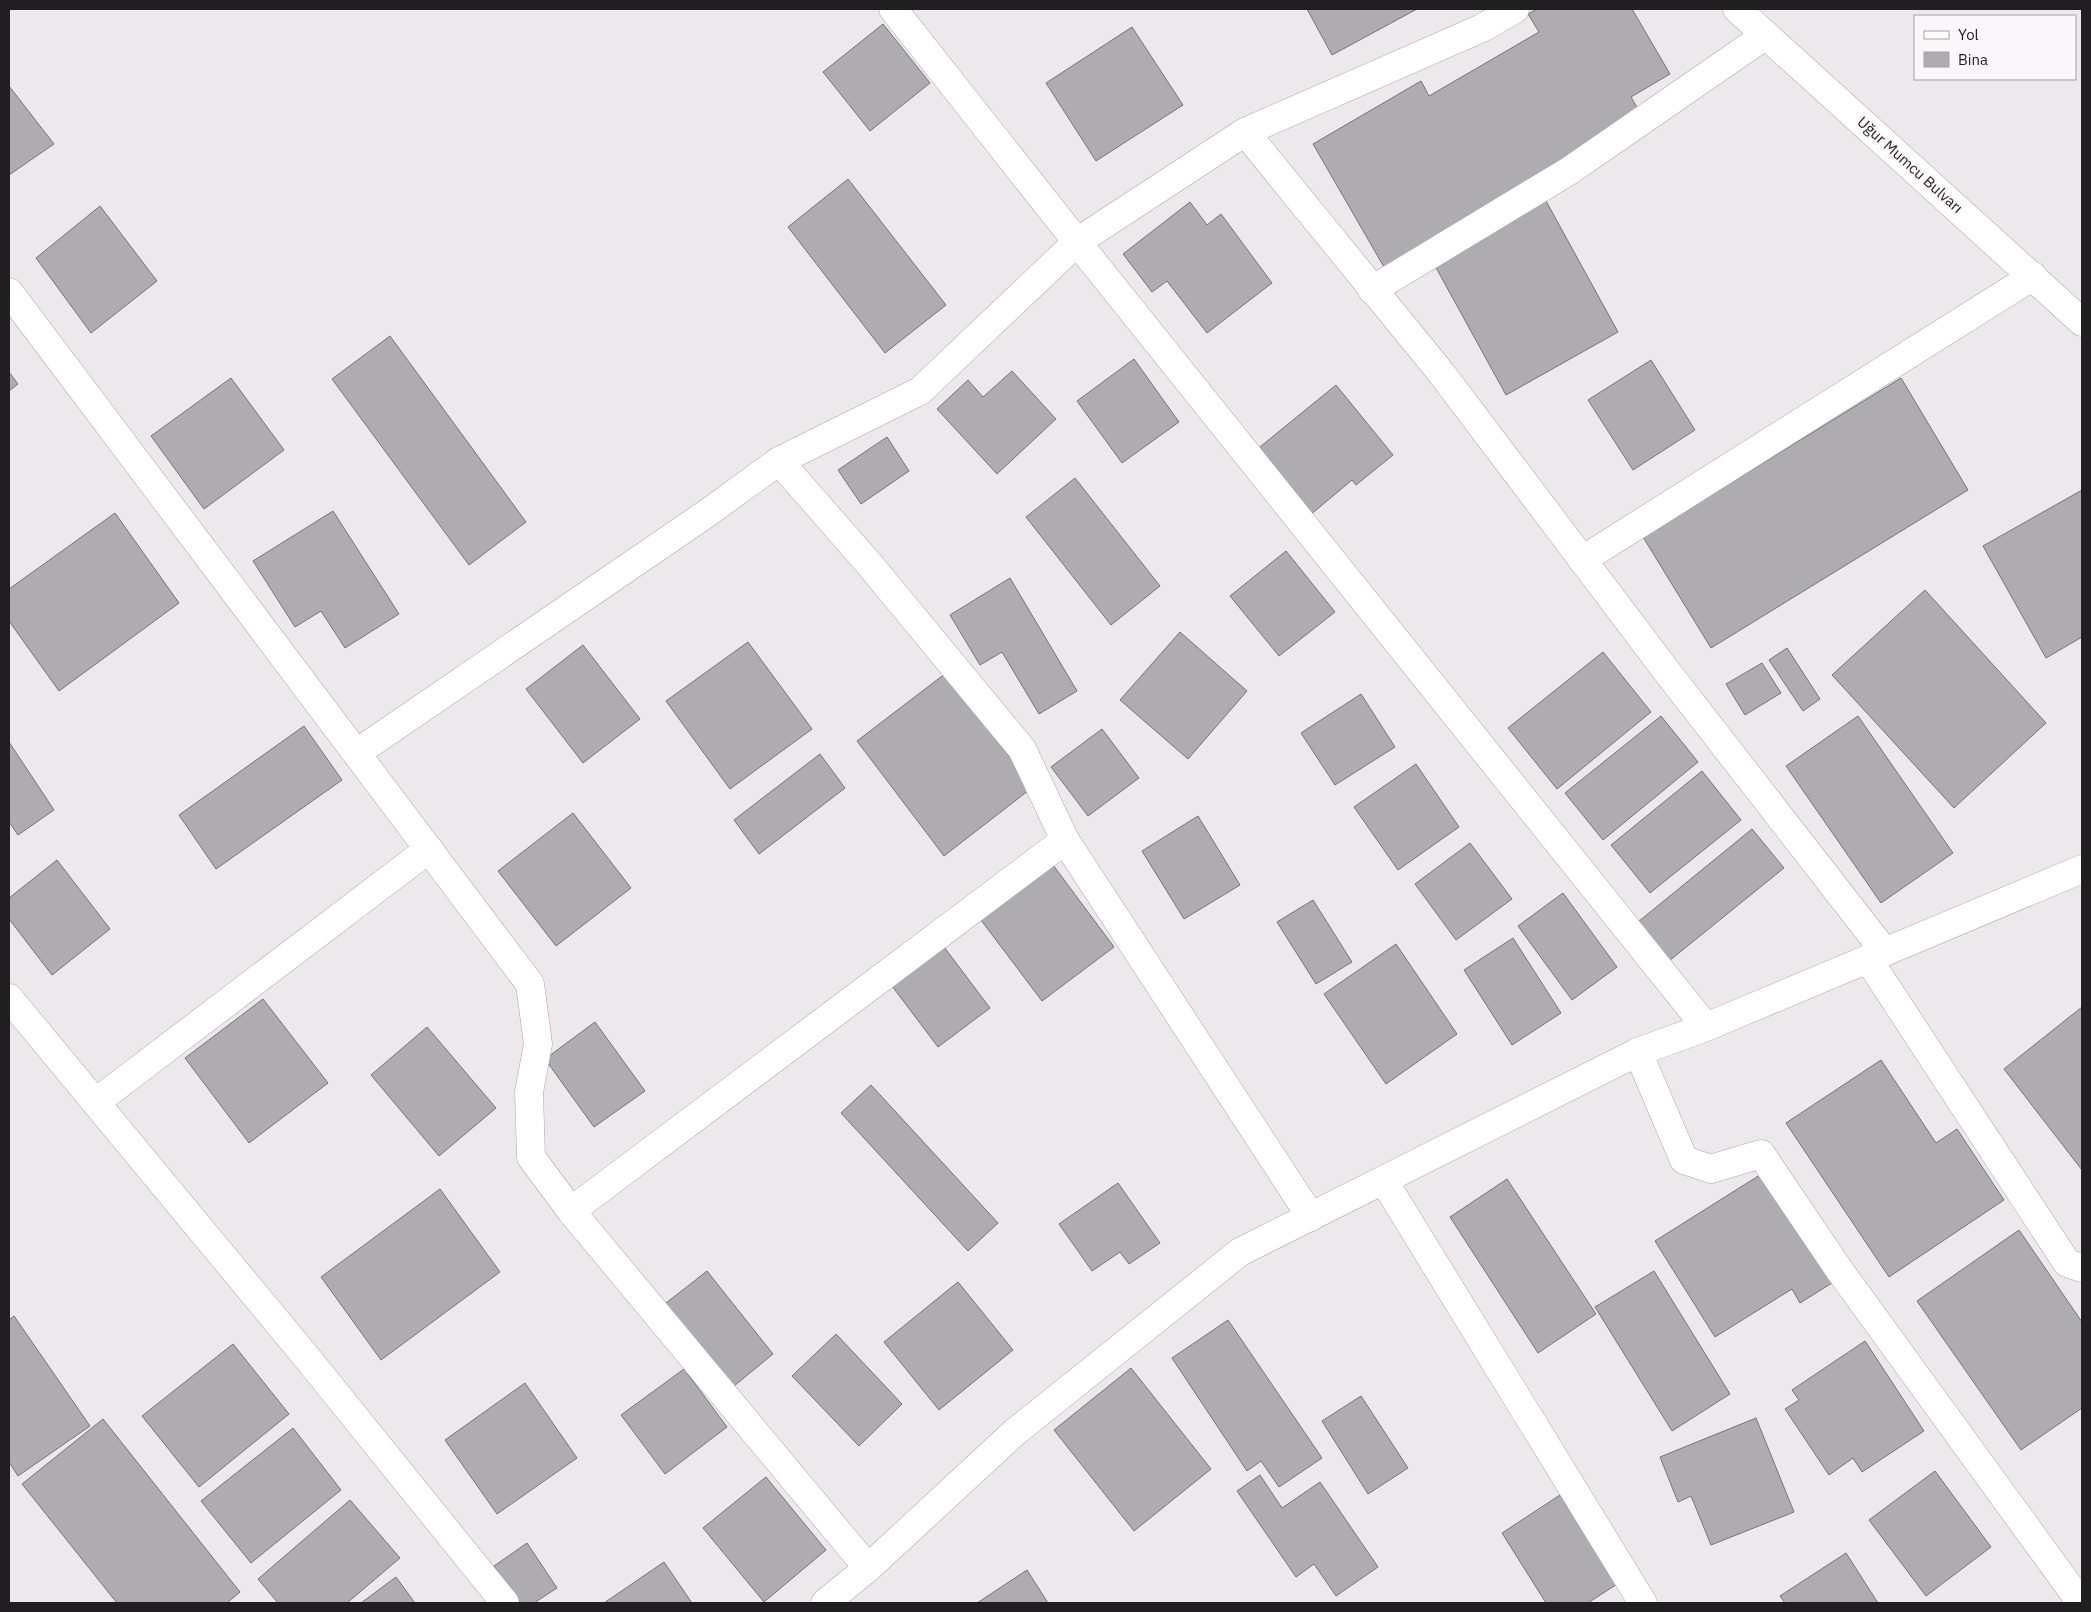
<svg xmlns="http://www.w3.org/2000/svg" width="2091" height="1612" font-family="'IBM Plex Sans',sans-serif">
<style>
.building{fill:#aeacb0;stroke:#767378}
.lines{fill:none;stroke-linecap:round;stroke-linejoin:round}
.minor-casing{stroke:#aaa6aa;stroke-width:29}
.minor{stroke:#fff;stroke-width:28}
.labels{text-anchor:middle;stroke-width:5;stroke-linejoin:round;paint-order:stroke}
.street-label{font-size:15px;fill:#201e20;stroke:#faf6fa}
</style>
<rect width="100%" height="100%" fill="#ede8ec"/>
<g class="building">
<path d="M1307,9H1417L1332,55Z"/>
<path d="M1537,9H1632L1670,74L1631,97L1642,116L1384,267L1313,144L1421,81L1429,96L1539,32L1528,14Z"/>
<path d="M883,24L930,83L870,131L823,72Z"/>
<path d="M1132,27L1183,105L1096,161L1046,83Z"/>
<path d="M9,86L54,144L9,175Z"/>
<path d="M848,179L946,305L885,353L788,227Z"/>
<path d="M1546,201L1618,332L1506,395L1434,264Z"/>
<path d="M1190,202L1207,225L1221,214L1272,283L1207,333L1167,281L1152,292L1123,254Z"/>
<path d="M100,206L157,281L91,333L36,258Z"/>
<path d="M390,336L526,522L469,565L332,379Z"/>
<path d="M1134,359L1179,422L1122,463L1077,401Z"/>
<path d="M1651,360L1695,430L1633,470L1588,400Z"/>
<path d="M1012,371L1056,419L997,474L937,409L968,380L983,397Z"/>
<path d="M9,372L18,384L9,391Z"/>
<path d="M231,378L284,450L204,509L151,436Z"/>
<path d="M1901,378L1968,490L1711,648L1643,537Z"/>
<path d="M1336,385L1393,455L1356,485L1352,480L1309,516L1255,451Z"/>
<path d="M887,437L909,471L861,504L838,470Z"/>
<path d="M1075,478L1160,586L1111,625L1026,517Z"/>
<path d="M2082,490V637L2046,658L1983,546Z"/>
<path d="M333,511L399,614L345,648L321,611L295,627L253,561Z"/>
<path d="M115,513L179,603L59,691L9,621V589Z"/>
<path d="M1286,551L1335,612L1279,656L1230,596Z"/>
<path d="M1010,578L1077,691L1039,714L1002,652L980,665L950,615Z"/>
<path d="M1925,590L2046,723L1954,808L1832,675Z"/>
<path d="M1180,632L1247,691L1188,759L1120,700Z"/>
<path d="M748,642L812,729L730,789L666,701Z"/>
<path d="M583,645L640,719L583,763L526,689Z"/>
<path d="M1787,648L1820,699L1803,711L1769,660Z"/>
<path d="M1603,652L1651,712L1557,789L1508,728Z"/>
<path d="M1762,663L1781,693L1745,715L1726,684Z"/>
<path d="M946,673L1033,787L944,856L857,741Z"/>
<path d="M1361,694L1395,747L1335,785L1301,733Z"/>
<path d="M1661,716L1698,762L1603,840L1565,793Z"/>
<path d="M1858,716L1953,853L1881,903L1786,766Z"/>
<path d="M304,726L342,780L216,869L179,815Z"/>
<path d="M1102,729L1139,778L1088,816L1051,767Z"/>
<path d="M9,742L54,810L18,835L9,822Z"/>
<path d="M820,754L845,788L759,854L734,820Z"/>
<path d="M1416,764L1459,827L1398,870L1354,807Z"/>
<path d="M1702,771L1741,820L1650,893L1611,845Z"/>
<path d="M573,813L631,888L556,946L498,871Z"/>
<path d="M1198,816L1240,885L1184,919L1142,851Z"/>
<path d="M1752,829L1784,868L1669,961L1638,922Z"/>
<path d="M1470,843L1512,899L1456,940L1415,884Z"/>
<path d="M57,860L110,929L52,975L9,919V898Z"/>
<path d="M1053,865L1114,947L1042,1001L981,920Z"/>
<path d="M1563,893L1617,967L1572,1000L1518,926Z"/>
<path d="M1313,900L1352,962L1316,984L1277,922Z"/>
<path d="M1513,938L1561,1013L1512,1045L1464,970Z"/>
<path d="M1396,944L1457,1034L1386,1084L1324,994Z"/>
<path d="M944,947L990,1008L938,1047L892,986Z"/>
<path d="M263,999L328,1083L249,1143L185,1058Z"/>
<path d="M2082,1007V1170L2004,1069Z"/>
<path d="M595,1022L645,1091L594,1127L545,1059Z"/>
<path d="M427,1027L496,1108L439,1156L371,1075Z"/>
<path d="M1881,1060L1936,1143L1957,1129L2004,1200L1889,1277L1786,1123Z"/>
<path d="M871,1085L998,1223L968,1251L841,1113Z"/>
<path d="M1763,1173L1832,1283L1800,1303L1792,1289L1715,1337L1655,1241Z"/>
<path d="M1507,1179L1596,1314L1538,1353L1450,1217Z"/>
<path d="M1118,1183L1160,1243L1129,1264L1120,1252L1092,1271L1059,1224Z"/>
<path d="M440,1189L500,1272L381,1360L321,1277Z"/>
<path d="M2019,1230L2082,1322V1408L2021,1450L1917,1301Z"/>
<path d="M707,1271L773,1354L728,1391L661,1307Z"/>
<path d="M1654,1271L1730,1394L1672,1431L1595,1307Z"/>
<path d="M958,1282L1013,1350L939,1410L884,1342Z"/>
<path d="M14,1316L90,1426L18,1476L9,1462V1320Z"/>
<path d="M1228,1320L1322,1458L1279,1487L1261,1461L1247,1471L1172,1358Z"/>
<path d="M836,1334L902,1404L859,1446L792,1376Z"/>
<path d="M1865,1341L1924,1431L1862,1472L1853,1458L1829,1475L1785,1409L1799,1400L1792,1390Z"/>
<path d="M233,1344L289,1414L199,1487L142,1416Z"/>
<path d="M1131,1368L1211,1469L1134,1531L1054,1430Z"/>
<path d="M684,1369L727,1427L665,1474L621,1415Z"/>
<path d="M525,1383L577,1458L497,1514L445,1440Z"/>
<path d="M1361,1396L1408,1468L1368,1494L1322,1421Z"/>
<path d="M1756,1418L1794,1512L1711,1545L1691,1496L1678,1502L1660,1457Z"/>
<path d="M103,1419L240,1592L227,1603H117L22,1484Z"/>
<path d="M293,1428L341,1490L251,1563L201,1501Z"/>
<path d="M1935,1471L1991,1547L1926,1596L1869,1520Z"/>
<path d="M1260,1475L1282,1508L1320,1482L1378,1567L1336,1596L1314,1564L1296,1577L1237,1491Z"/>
<path d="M766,1477L826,1550L764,1602L703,1528Z"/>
<path d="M1560,1495L1617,1584L1588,1603H1546L1502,1533Z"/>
<path d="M350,1500L400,1558L347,1603H278L258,1579Z"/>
<path d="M527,1543L557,1588L534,1603H520L494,1566Z"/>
<path d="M1846,1553L1878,1603H1785L1780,1596Z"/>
<path d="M664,1562L692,1603H604Z"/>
<path d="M1027,1570L1048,1603H977Z"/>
<path d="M396,1577L415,1603H361Z"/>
</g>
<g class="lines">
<g class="minor-casing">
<g id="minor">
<path d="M893,9L1077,242L1706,1027"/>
<path d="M1737,9L2082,322"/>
<path d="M1245,132L1442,374L1668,673L1885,952"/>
<path d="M1372,290L1569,171L1766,35"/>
<path d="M9,292L530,984L538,1044L529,1092L531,1157L571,1211L868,1568"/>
<path d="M779,461L870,565L1022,749L1065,840L1311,1217"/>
<path d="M1582,560L2033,276"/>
<path d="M358,752L706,514L779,461L920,391L1077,242L1245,132L1482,28L1515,9"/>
<path d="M1868,959L2067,1263L2082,1268"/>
<path d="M9,998L308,1359L505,1603"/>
<path d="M1638,1052L1684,1160L1711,1169L1761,1154L1840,1271L2079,1600"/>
<path d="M96,1102L429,849"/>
<path d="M1384,1181L1643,1603"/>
<path d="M571,1211L1065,840"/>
<path d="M825,1603L868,1568L1015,1432L1240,1252L1638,1052L1706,1027L2082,869"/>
</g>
</g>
<use href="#minor" class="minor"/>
</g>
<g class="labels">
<g class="street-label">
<text transform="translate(1910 165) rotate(42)" y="5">Uğur Mumcu Bulvarı</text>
</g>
</g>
<rect width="2091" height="1612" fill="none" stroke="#201e20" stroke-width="20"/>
<rect x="1914" y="15" width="162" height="65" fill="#faf6fa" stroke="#a3a0a3"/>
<rect x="1924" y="31" width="25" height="8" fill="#ffffff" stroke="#a3a0a3"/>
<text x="1958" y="40" font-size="15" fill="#201e20">Yol</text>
<rect x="1924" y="52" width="25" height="15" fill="#aeacb0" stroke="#a3a0a3"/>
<text x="1958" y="65" font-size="15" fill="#201e20">Bina</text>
</svg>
